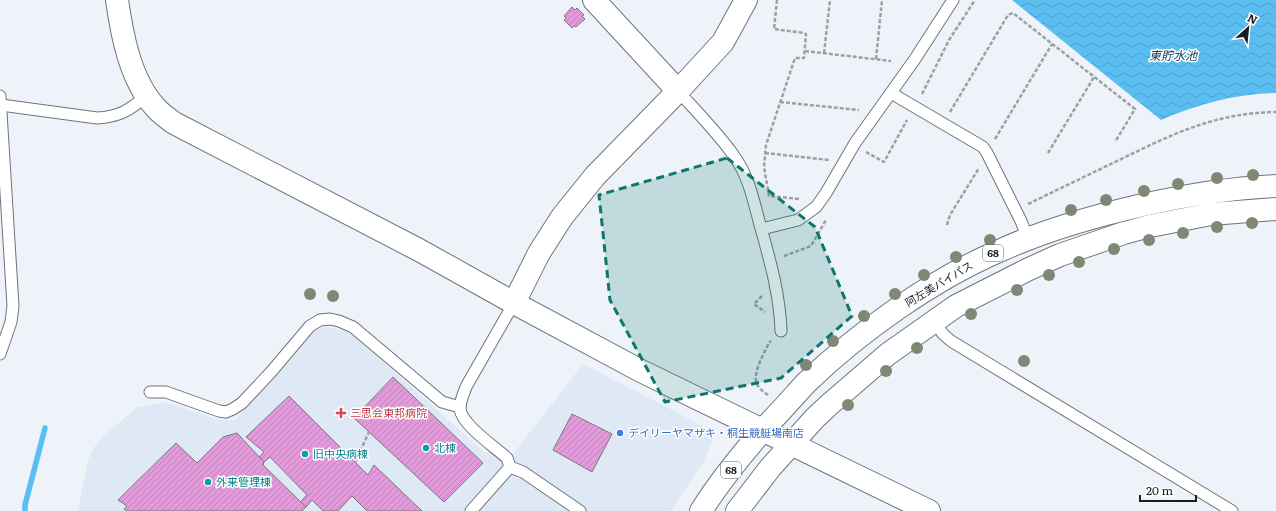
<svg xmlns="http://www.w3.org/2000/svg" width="1276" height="511" font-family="Literata,'Noto Sans JP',serif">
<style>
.built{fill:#dfe8f5}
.water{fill:url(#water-waves)}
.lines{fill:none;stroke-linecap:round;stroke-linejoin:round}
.stream{stroke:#5bbef0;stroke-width:5.5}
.building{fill:url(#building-hatch);stroke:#7c767b}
.lane-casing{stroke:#70747a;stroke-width:13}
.street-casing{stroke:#70747a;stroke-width:24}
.secondary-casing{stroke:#70747a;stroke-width:24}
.primary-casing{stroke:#70747a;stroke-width:24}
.path{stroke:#9da0a5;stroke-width:2.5;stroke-dasharray:4 2;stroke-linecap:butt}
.lane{stroke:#fff;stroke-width:11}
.street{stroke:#fff;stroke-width:22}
.secondary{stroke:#fff;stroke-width:22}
.primary{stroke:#fff;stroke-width:22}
.tree{fill:#7f8775}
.marked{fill:#0f766e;fill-opacity:0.2;stroke:#0f766e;stroke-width:3;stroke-dasharray:8 5;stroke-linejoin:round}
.health-dot{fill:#e0444e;stroke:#fff;stroke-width:1.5}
.shop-dot{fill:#3f7fe0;stroke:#fff;stroke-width:1.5}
.culture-dot{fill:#0f9aa8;stroke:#fff;stroke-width:1.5}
.labels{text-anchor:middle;stroke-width:3;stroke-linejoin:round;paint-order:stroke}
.shield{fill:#fff;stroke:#5f6062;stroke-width:1}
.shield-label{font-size:10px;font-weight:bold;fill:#1b1c1f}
.street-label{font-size:11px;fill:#1b1c1f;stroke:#fff}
.health-label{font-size:11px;fill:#be3a42;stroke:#fff;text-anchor:start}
.shop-label{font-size:11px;fill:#366cbe;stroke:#fff;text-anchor:start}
.culture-label{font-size:11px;fill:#0d838f;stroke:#fff;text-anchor:start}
.water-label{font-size:12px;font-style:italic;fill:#174156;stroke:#fff}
</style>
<defs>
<pattern id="water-waves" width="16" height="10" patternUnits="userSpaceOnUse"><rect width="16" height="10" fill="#5bbef0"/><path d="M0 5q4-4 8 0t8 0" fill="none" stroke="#4fa3cd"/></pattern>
<pattern id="building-hatch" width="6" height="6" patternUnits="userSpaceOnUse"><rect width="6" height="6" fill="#e19bda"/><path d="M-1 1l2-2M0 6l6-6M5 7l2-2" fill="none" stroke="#c085bb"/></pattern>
</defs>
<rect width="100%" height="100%" fill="#eef3f9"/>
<path class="built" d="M327,327L342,330L356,337L484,452L513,454L583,364L707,428L713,438L704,461L671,511H78L88,460L95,446L104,436L137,407L165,402L219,420H235L279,373L315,331Z"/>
<path class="water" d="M1012,0H1276V93C1234,94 1200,104 1161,120Z"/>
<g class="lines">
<path class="stream" d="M25,511V505L45,428"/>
</g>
<g class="building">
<path d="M572,7L575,10L577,8L584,15L582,16L585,19L576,27L574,26L572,28L564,20L566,18L564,16Z"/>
<path d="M393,377L483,463L444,502L354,418Z"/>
<path d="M289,396L368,475L374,465L422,511H367L352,496L338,511H323L312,500L306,507L300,502L307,495L270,457L264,462L259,457L264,452L246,437Z"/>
<path d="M572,414L612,434L592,472L553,450Z"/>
<path d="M237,433L264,462L263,465L306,507L302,511H127L124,509L127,506L118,500L176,443L197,463L223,437Z"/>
</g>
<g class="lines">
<g class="lane-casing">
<g id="lane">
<path d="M678,91C697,112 718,133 734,156C748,175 753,198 759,221C769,257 780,294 781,331"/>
<path d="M891,93L983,147L987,153L1021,221L1028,239"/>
<path d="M0,96L13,306L11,322L0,354"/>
<path d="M1,105L97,118C119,117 130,110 146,96"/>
<path d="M762,229L798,220L816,207L826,193L855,143L915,59L953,0"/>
<path d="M935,320L942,333L951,341L1232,511"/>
<path d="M150,392H166L219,411L226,412L233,409L242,403L271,372L310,326L320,320L330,319L339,321L353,327L442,402L460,407"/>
<path d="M510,467L523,472L580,511"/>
<path d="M471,511L510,467L507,458C495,447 462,425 460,409C460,400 464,392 467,385L514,303"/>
</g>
</g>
<g class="street-casing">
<path id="street" d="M594,0L678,91"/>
</g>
<g class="secondary-casing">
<g id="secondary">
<path d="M117,0C122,35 130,79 155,107C160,113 167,118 174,123L419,250L514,303L641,371L929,511"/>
<path d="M514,303L539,253L562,217L595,176L678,91L723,42L746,0"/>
</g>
</g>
<g class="primary-casing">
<g id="primary">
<path d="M701,511C721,479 746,449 771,421C783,409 794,396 806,383C859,332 932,280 999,251C1045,230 1094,216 1143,205C1187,195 1231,188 1276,186"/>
<path d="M737,511L770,468L815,418L830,404L888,354L956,306L1029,269L1060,255L1124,233L1150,226L1211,214L1276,209"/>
</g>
</g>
<g class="path">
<path d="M777,0L774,29L804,33L806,34L804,58H795L766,145L764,167L769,196L800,199"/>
<path d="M805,51L891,61"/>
<path d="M824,53L830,0"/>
<path d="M876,59L882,0"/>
<path d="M922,94L949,40L975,0"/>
<path d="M780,102L859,110"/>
<path d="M950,112L1008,15L1013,13L1135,109L1115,142"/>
<path d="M995,139L1052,44"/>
<path d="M866,152L884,162L907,120"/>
<path d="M765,153L829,160"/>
<path d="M1048,153L1094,77"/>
<path d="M1028,204C1057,190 1086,176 1115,162C1171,135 1213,113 1276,112"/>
<path d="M947,225L950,215L979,168"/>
<path d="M784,256L811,246L826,220"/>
<path d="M762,296L754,304L765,312"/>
<path d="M768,395C764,392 759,389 757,384C752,374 764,353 769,343L771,341"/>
<path d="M355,462L369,432"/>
</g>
<use href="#lane" class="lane"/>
<use href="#street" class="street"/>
<use href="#secondary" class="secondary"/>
<use href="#primary" class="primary"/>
</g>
<g class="tree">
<circle cx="1253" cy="175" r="6"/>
<circle cx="1217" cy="178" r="6"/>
<circle cx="1178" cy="184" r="6"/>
<circle cx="1144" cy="191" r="6"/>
<circle cx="1106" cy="200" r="6"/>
<circle cx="1071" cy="210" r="6"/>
<circle cx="1252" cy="223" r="6"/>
<circle cx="1217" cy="227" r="6"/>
<circle cx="1183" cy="233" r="6"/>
<circle cx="990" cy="240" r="6"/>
<circle cx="1149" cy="240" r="6"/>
<circle cx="1114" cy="249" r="6"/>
<circle cx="956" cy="257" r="6"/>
<circle cx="1079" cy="262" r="6"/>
<circle cx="924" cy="275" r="6"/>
<circle cx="1049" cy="275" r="6"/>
<circle cx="1017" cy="290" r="6"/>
<circle cx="310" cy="294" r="6"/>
<circle cx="895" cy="294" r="6"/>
<circle cx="333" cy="296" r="6"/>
<circle cx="971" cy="314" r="6"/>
<circle cx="864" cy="316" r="6"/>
<circle cx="833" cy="341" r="6"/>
<circle cx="917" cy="348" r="6"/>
<circle cx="1024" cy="361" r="6"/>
<circle cx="806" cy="365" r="6"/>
<circle cx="886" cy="371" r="6"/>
<circle cx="848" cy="405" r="6"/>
</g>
<path class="marked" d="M727,158L815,227L852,316L781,378L665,402L610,300L599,195Z"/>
<path class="health-dot" d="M339 407h4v4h4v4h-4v4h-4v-4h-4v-4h4z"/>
<circle class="shop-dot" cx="620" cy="433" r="4"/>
<g class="culture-dot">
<circle cx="426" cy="448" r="4"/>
<circle cx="305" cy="454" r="4"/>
<circle cx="208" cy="482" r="4"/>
</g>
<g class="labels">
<g class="shield">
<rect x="983" y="245" width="20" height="16" rx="3"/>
<rect x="721" y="462" width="20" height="16" rx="3"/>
</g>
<g class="shield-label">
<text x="993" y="257">68</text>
<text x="731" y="474">68</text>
</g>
<g class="street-label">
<text transform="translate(939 284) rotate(-31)" y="4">阿左美バイパス</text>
</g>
<g class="health-label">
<text x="350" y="417">三思会東邦病院</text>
</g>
<g class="shop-label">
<text x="628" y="437">デイリーヤマザキ・桐生競艇場南店</text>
</g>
<g class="culture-label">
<text x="434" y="452">北棟</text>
<text x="313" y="458">旧中央病棟</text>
<text x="216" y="486">外来管理棟</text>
</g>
<g class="water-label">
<text x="1173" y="60">東貯水池</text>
</g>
</g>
<g transform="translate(1248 28) rotate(27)" stroke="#ffffff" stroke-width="3" paint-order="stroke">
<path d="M0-3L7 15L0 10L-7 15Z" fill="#1b1c1f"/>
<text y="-6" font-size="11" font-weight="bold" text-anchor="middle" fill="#1b1c1f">N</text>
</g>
<path d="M1140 495v6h56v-6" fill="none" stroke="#1b1c1f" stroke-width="2"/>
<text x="1146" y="495" font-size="12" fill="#1b1c1f" stroke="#ffffff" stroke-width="3" paint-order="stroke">20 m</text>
</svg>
